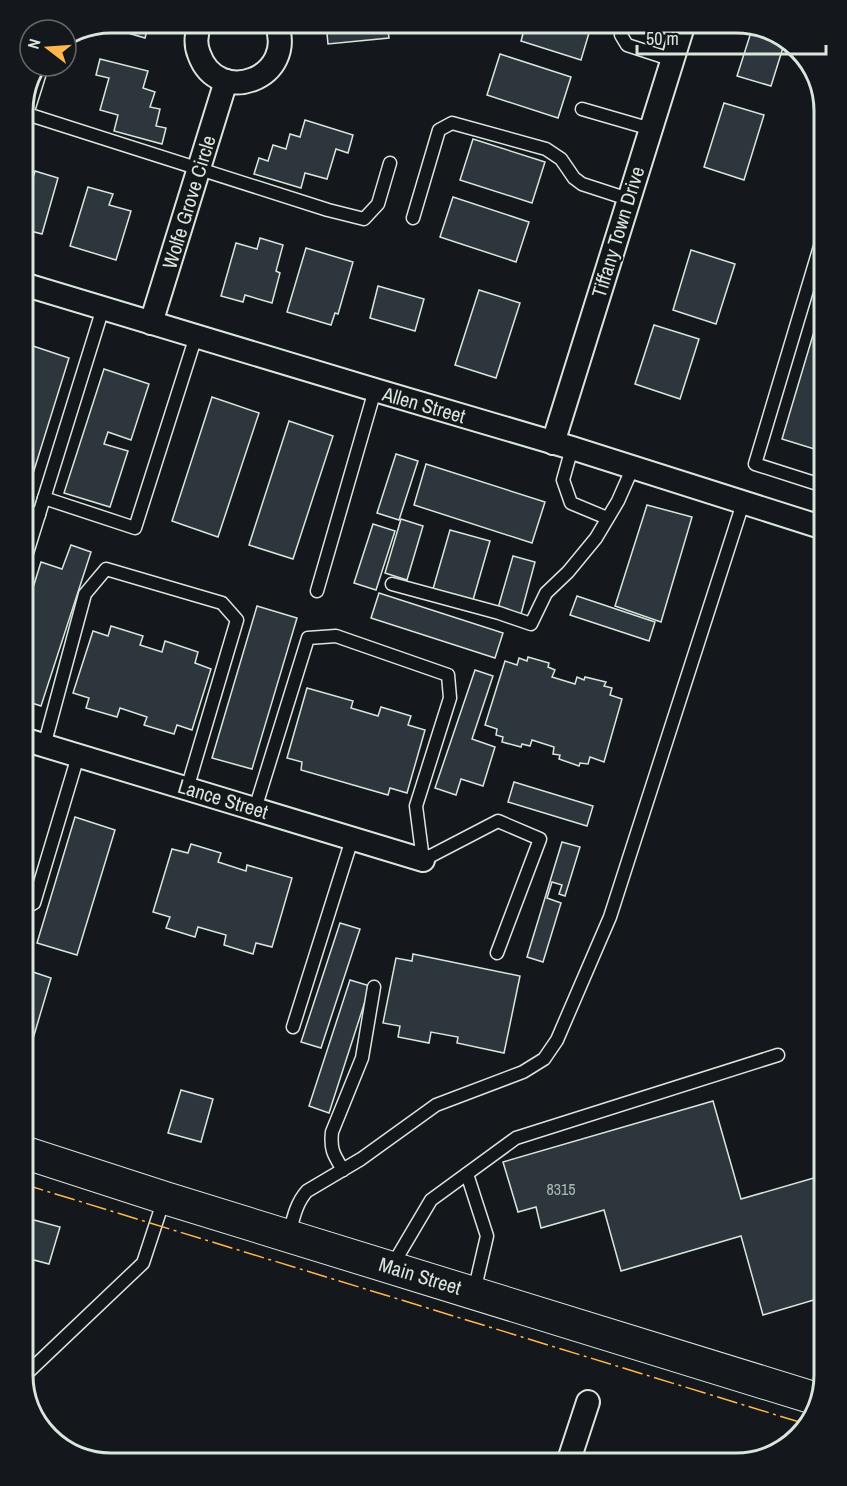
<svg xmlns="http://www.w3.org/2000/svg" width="847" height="1486" font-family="'Archivo Narrow',sans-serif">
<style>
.building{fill:#2c363c;stroke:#d8e6dc;stroke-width:1.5}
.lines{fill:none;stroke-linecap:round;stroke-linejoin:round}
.lane-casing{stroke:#d8e6dc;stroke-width:15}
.street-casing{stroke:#d8e6dc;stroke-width:26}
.secondary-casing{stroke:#d8e6dc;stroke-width:34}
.lane{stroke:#14181c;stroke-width:12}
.street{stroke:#14181c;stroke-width:22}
.secondary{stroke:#14181c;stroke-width:32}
.power{stroke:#ffb74d;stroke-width:1.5;stroke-dasharray:21 4.5 3 4.5;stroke-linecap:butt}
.labels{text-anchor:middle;stroke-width:4.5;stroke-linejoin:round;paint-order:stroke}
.number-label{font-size:16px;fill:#adbab4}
.street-label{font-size:20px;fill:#d8e6dc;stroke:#14181c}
.rim{fill:none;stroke:#d8e6dc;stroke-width:3}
</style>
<rect width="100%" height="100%" fill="#14181c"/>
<g class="building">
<path d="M111,22L149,23L145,38L104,26Z"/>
<path d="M326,23H387L389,38L328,44Z"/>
<path d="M526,23H592L581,60L521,41Z"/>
<path d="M753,26L786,38L771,86L737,76Z"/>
<path d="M500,54L571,77L558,118L487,95Z"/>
<path d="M100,59L148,71L143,88L155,92L150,107L160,109L156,126L166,128L162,144L114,131L118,115L100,110L109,78L96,75Z"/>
<path d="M724,103L764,115L744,180L704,167Z"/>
<path d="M305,120L353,135L348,153L336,149L327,179L305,173L301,188L254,174L259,158L268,161L273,145L286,149L290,134L300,137Z"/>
<path d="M473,139L545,162L532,203L460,180Z"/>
<path d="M35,171L58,178L42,234L23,229V179L32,181Z"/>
<path d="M88,187L113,194L109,205L131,211L116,260L70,246Z"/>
<path d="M453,197L529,222L516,262L440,237Z"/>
<path d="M260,238L283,245L276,271L280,273L272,303L245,295L243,302L221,296L236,243L257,249Z"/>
<path d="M306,248L353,262L338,314L335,313L331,325L287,312Z"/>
<path d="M691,250L735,264L716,324L673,310Z"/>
<path d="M378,286L424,299L415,331L370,318Z"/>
<path d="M479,290L520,303L496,378L455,365Z"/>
<path d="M824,298V452L782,439Z"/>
<path d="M654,325L699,339L680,399L635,384Z"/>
<path d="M24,343L69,358L31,480L23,477Z"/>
<path d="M104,369L149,384L131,440L108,432L104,444L128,451L110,507L64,493Z"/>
<path d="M212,397L259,413L218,537L172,521Z"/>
<path d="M289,421L333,436L293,559L249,545Z"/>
<path d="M396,454L418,461L399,520L377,513Z"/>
<path d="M426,464L545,502L532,543L414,505Z"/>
<path d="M647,505L692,517L661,622L615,606Z"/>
<path d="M401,519L423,526L407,580L385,573Z"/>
<path d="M373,524L395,531L376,590L354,583Z"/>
<path d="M450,530L490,541L473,600L433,589Z"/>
<path d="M71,545L91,552L41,706L23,700L25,688L23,687V620L41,562L62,569Z"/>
<path d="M513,556L535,562L521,614L498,608Z"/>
<path d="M379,593L503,633L495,658L371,618Z"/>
<path d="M577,596L655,622L649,641L570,615Z"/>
<path d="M257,606L297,618L252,769L212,758Z"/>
<path d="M111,626L143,636L140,645L162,652L165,641L198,652L195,663L211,669L192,730L177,725L174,734L144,725L147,717L120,708L117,717L86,708L89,698L73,693L93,631L108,636Z"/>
<path d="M528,657L549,663L548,667L555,670L552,677L575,684L577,677L584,680L585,677L606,682L604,686L612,688L610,695L622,699L604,762L590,757L588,764L580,763L579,766L559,759L560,755L553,754L554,747L532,740L530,746L522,744L521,747L502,742L503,737L496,735L497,729L485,725L505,661L517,665L519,658L527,661Z"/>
<path d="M475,670L493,676L472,739L495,747L483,786L461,779L456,795L435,788Z"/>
<path d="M307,688L353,701L351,708L378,716L381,707L411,716L408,725L425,730L407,793L390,788L388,795L301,770L302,762L287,758Z"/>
<path d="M514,782L593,806L587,826L508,802Z"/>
<path d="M75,817L115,830L77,955L37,943Z"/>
<path d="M562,842L580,847L565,896L559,894L562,885L552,882L547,898L561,903L543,962L527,957Z"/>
<path d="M191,844L221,853L218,862L246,871L247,865L292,878L272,947L256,943L253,954L224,945L226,935L198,927L195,937L166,928L170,917L153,912L172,849L188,853Z"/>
<path d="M340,923L360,929L321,1048L301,1042Z"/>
<path d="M413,954L520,976L504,1053L457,1043L458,1037L431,1032L429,1043L398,1037L400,1026L383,1023L396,958L412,961Z"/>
<path d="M24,969L51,978L27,1059L23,1057V974Z"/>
<path d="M350,980L370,986L329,1113L309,1106Z"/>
<path d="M181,1090L213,1099L201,1142L168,1133Z"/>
<path d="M713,1101L741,1199L824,1175V1297L763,1315L741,1236L621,1271L604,1210L541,1228L536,1207L518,1212L503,1162Z"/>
<path d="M23,1217L60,1227L49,1264L30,1259L23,1285Z"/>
</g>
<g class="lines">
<g class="lane-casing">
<g id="lane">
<path d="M624,23L621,35L627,45L673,60"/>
<path d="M42,66L27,114L328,210L364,219L378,204L390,163"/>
<path d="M582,109L651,129"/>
<path d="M413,218L439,130L452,123L546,149L561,159L574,178L582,184L628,199"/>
<path d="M572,448L563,480L571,503L607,518"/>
<path d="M824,486L755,464L824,233"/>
<path d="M44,498L135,528L196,336"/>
<path d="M23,510L39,515"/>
<path d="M23,566L103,308"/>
<path d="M392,584L499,613L531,624L546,593L568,572L596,538L618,501L633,467"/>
<path d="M317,591L375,390"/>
<path d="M44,746L85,594L106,569L222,603L237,620L187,789"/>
<path d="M255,809L308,638L336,636L448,675L450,698L416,806L423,860L498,821L540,839L497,953"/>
<path d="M23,909L34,903L78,756"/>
<path d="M293,1027L352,839"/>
<path d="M343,1170C334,1155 330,1150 332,1132L362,1058L374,987"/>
<path d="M467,1174L487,1236L474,1292"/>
<path d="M289,1235C293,1219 296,1203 307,1191L361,1159L436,1105L523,1072L544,1059L557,1040L610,917L743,503"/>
<path d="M392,1266L431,1200L516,1138L778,1055"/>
<path d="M23,1377L143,1263L164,1199"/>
</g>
</g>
<g class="street-casing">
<g id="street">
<path d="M201,23C196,32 195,44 199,54C218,108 298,78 276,23"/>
<path d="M23,284L375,390L572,448L824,528"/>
<path d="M151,323L226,81"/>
<path d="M553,443L684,23"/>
<path d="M23,739L423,860"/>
<path d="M568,1463L588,1402"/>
</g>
</g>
<g class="secondary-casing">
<path id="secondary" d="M23,1152L165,1198L817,1399"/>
</g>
<use href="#lane" class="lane"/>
<use href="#street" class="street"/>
<use href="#secondary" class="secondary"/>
<path class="power" d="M23,1184L809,1425"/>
</g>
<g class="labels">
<g class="number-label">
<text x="561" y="1195">8315</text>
</g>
<g class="street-label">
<text transform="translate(189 202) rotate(-73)" y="7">Wolfe Grove Circle</text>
<text transform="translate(618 232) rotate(-73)" y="7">Tiffany Town Drive</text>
<text transform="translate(424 405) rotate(16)" y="7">Allen Street</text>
<text transform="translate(223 799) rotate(17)" y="7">Lance Street</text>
<text transform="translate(420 1276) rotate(17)" y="7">Main Street</text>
</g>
</g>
<path d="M0 0H847V1486H0ZM111 33H736A78 78 0 0 1 814 111V1375A78 78 0 0 1 736 1453H111A78 78 0 0 1 33 1375V111A78 78 0 0 1 111 33Z" fill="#14181c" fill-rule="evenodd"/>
<path class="rim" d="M111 33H736A78 78 0 0 1 814 111V1375A78 78 0 0 1 736 1453H111A78 78 0 0 1 33 1375V111A78 78 0 0 1 111 33Z"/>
<g transform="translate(48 48) rotate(287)"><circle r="28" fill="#14181c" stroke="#626a69" stroke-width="1.5"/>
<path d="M0-4.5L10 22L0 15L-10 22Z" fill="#ffb74d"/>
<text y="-9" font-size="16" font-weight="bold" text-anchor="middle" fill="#d8e6dc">N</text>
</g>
<path d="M637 45v9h189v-9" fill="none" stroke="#d8e6dc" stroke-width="3"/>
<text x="646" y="45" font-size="18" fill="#d8e6dc" stroke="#14181c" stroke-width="4.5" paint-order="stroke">50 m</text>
</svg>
